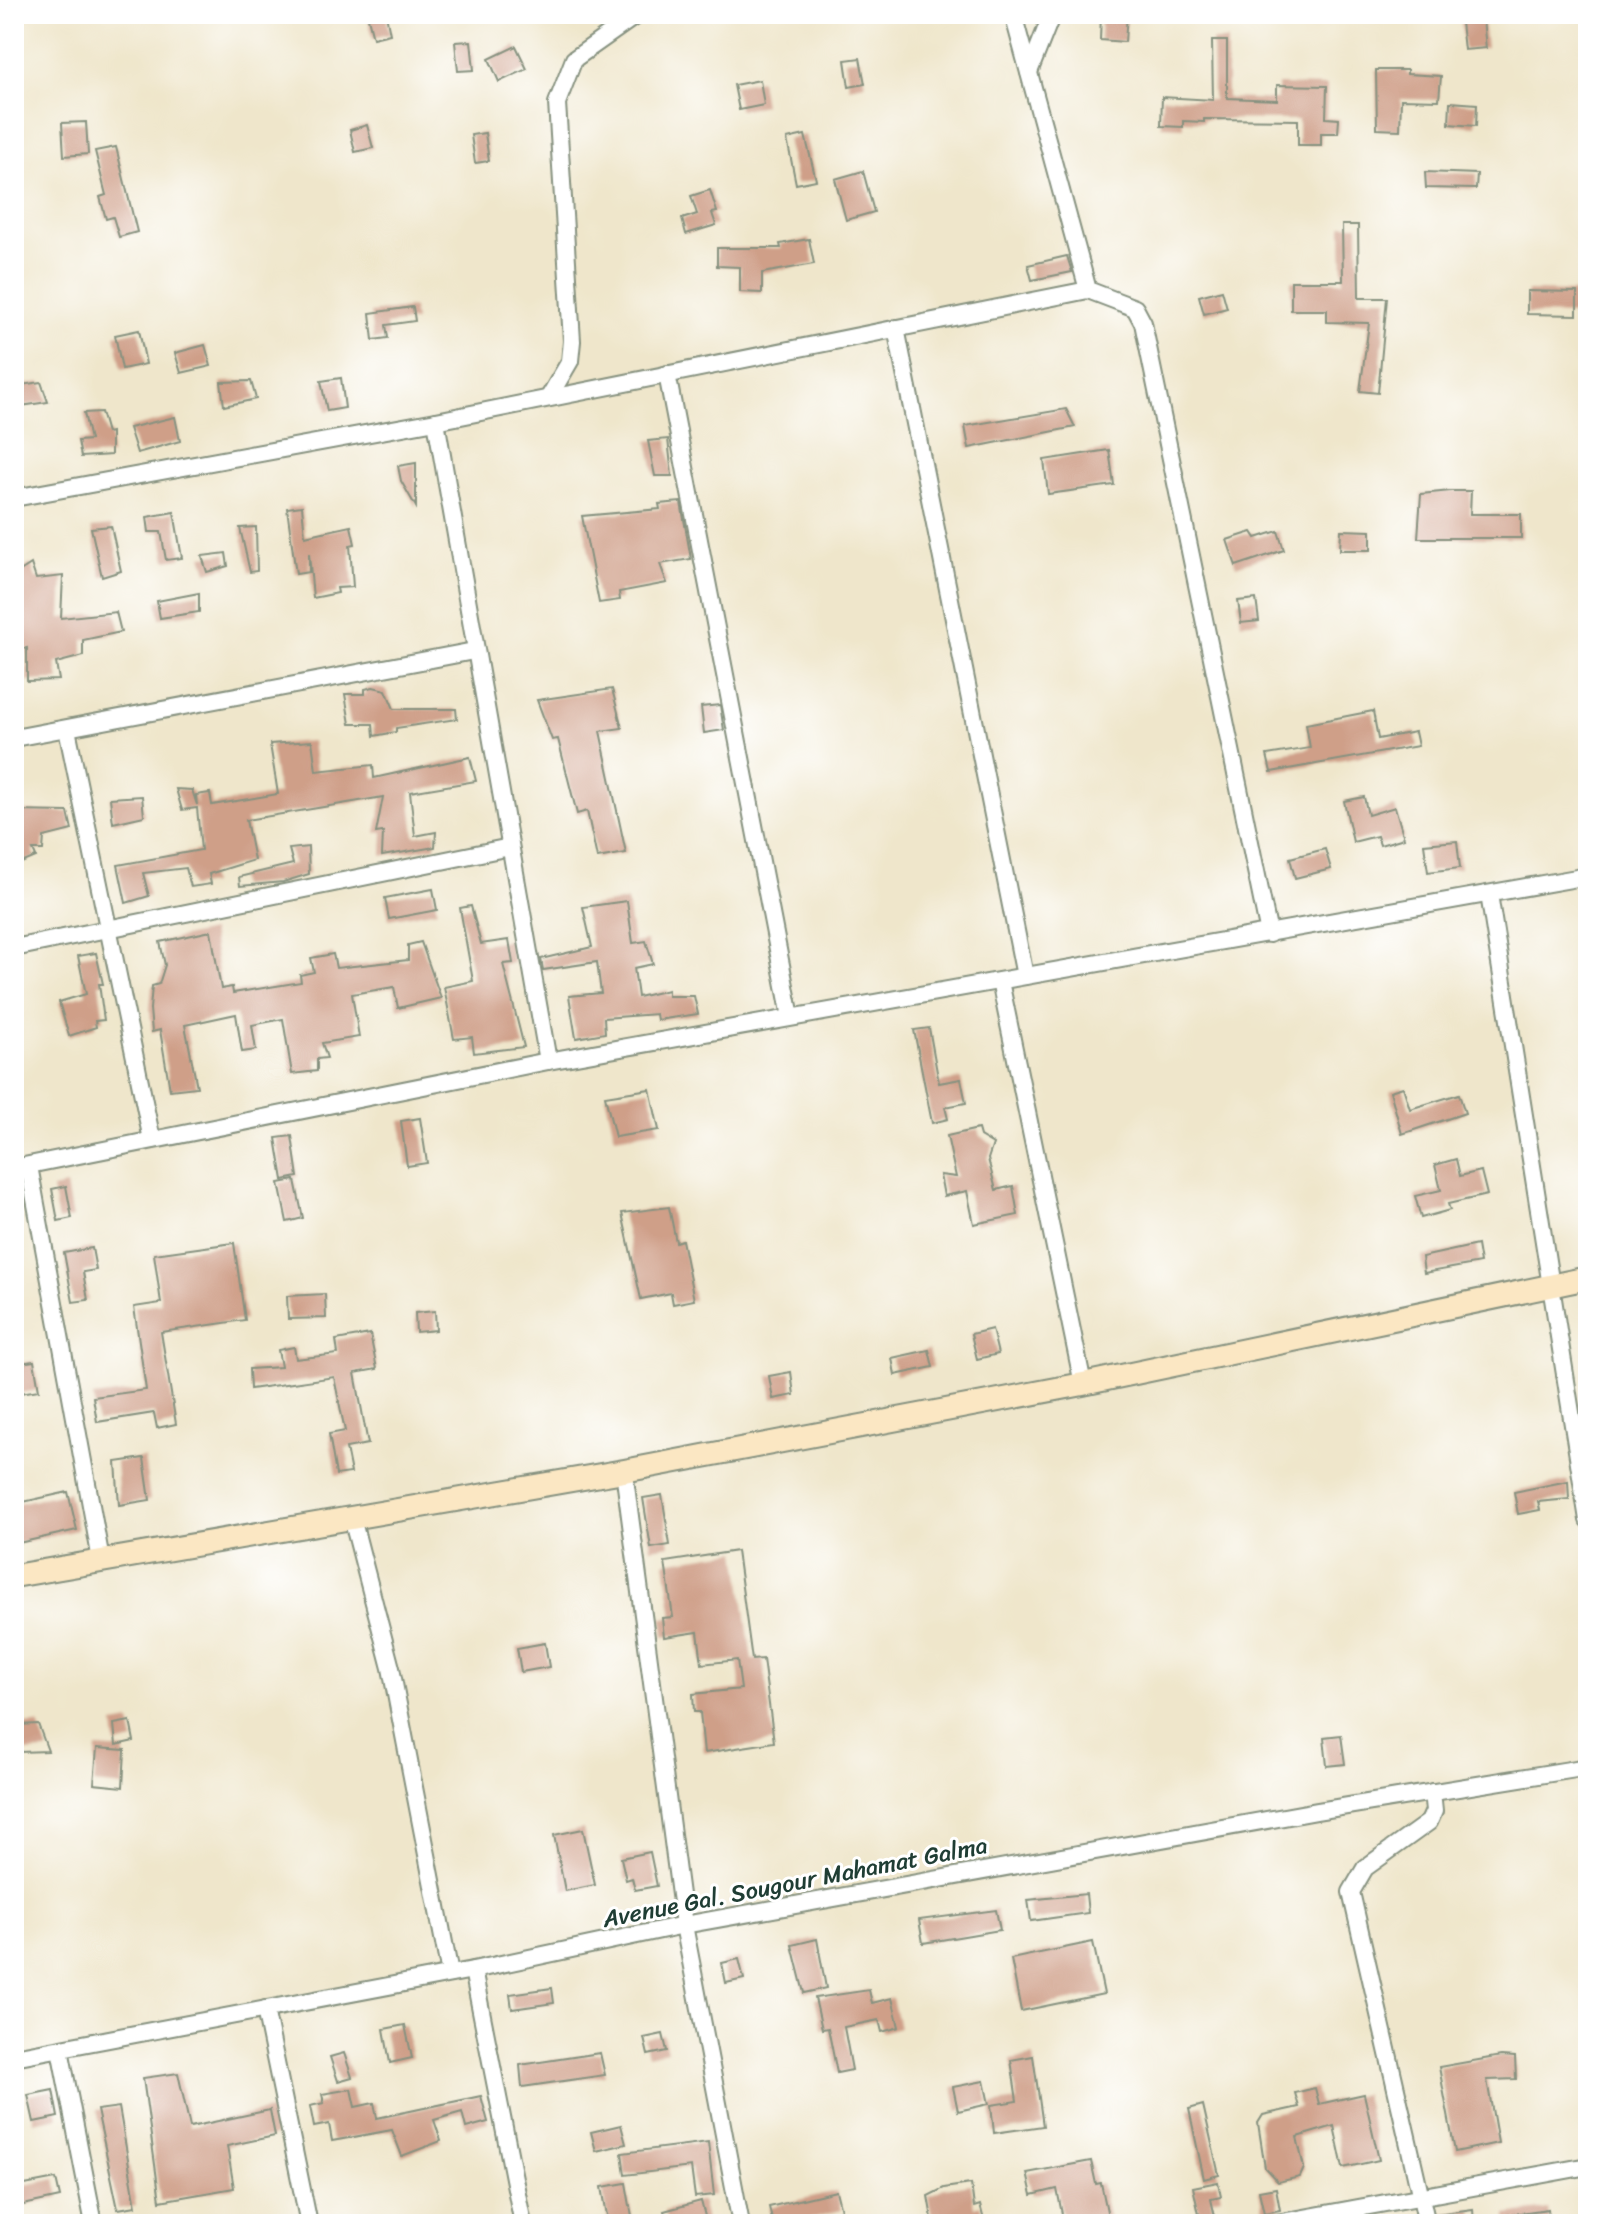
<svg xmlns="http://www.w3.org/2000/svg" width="1602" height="2238" font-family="Sriracha,sans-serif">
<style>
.building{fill:#cf9f88}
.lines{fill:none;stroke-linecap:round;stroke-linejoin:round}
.minor-casing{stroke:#879280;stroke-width:20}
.secondary-casing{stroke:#879280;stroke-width:26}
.minor{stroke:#fff;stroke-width:16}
.secondary{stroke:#fbe7c3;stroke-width:22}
.labels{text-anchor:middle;stroke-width:6;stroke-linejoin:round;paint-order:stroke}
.street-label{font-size:24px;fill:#1f3d34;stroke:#fff}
</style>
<rect width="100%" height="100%" fill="#fff"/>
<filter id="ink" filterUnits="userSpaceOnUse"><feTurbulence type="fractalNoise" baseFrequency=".0125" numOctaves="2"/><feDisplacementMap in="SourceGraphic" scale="16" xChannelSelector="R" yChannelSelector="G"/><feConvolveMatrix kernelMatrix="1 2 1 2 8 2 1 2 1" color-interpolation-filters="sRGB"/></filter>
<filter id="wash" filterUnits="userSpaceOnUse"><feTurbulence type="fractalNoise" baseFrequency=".006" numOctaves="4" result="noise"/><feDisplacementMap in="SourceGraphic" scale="32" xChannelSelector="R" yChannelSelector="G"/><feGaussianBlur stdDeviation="1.8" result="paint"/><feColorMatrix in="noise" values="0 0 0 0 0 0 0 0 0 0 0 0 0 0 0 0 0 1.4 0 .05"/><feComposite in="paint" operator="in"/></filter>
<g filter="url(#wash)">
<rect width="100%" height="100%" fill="#efe6cb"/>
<g id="blocks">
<g class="building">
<path d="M367,14H386L390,34L373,38Z"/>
<path d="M1101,14H1127L1125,42L1100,40Z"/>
<path d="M1483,20L1486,48L1464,50L1461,22Z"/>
<path d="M471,41L474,70L458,71L455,42Z"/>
<path d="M1212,41H1227V98L1277,100V85L1327,86L1326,118L1339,119L1338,133H1321V145H1298V120L1204,119V122L1183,121V127L1161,126L1162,97L1213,100Z"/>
<path d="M516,46L527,69L499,82L489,59Z"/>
<path d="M860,58L865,84L849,87L845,60Z"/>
<path d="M1376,70H1407V74L1441,76L1439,100L1401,99L1400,130L1377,129Z"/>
<path d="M760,80L764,105L739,110L734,85Z"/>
<path d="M1450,102L1477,104L1476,126L1449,124Z"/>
<path d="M86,122L88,154L64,156L62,123Z"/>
<path d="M367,125L373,148L355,152L350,130Z"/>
<path d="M485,133L489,161L475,163L471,135Z"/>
<path d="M805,135L816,180L796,184L787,139Z"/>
<path d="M116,147L137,232L119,237L113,217L106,219L100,197L106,195L95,151Z"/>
<path d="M863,171L874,212L846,220L835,179Z"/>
<path d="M1425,172L1477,174L1476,189L1426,188Z"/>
<path d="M710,190L717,212L712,213L716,225L686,234L682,219L697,214L691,196Z"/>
<path d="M1342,225H1358L1359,298H1387L1378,393L1360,391L1369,323L1327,322V310H1291V281H1343Z"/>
<path d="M809,239L814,264L762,273V293L740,292V267L717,266V248H781L780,244Z"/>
<path d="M1067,256L1072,272L1032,280L1028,265Z"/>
<path d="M1222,290L1227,308L1204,314L1199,296Z"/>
<path d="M1527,291L1577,292V315L1527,314Z"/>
<path d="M413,307L415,321L386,325L388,338L373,340L370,313Z"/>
<path d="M139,330L146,364L122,369L115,335Z"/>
<path d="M205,345L211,366L181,373L175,353Z"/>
<path d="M341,378L345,408L327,411L321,381Z"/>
<path d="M251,381L256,399L224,406L221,382Z"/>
<path d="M41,382L48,402L14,407V386Z"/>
<path d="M1066,409L1075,427L969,448L965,426Z"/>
<path d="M101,412L107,433L111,432V455L81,457L78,441L90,440L84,413Z"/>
<path d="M175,417L180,441L137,453L129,428Z"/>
<path d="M668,439L672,476H655L648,441Z"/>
<path d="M1109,450L1114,485L1048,494L1044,460Z"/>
<path d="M416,463V507L401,481L398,466Z"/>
<path d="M1451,491H1471L1470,514H1521V538H1418L1421,494Z"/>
<path d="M681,502L691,559L660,564L667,583L619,592L620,600L599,603L582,516L660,509L659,504Z"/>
<path d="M302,506L305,536L351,526L355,544L350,545L353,587L337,588L338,593L313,598L309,553V572L296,574L287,508Z"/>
<path d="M174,512L182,558L166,560L161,532H149L147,517Z"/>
<path d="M111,526L121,571L102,577L91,528Z"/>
<path d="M256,527L257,571L250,572L240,528Z"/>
<path d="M1341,530L1371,531V550H1340Z"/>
<path d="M1278,531L1284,550L1236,566L1227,540L1252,532L1256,538Z"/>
<path d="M226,553L228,566L207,572L202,556Z"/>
<path d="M31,564L36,579L63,576L61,618L116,612L121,632L83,640V656L56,663L59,680L27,681V648L14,650V575Z"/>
<path d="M199,593V612L160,618L157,601Z"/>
<path d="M1256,599L1259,621L1241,623L1238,601Z"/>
<path d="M373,687L386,690L394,709H456L457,719L396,728V732L374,736L373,724H350L345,694H365V689Z"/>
<path d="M612,689L622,728L600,731L626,853L597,858L587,811L577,814L558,739L552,740L537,700Z"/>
<path d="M720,705L724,730L704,733L701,707Z"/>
<path d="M1373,711L1378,739L1415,732L1418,746L1271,772L1267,755L1310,748L1306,724Z"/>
<path d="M312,741L316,771L373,765L374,778L470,757L476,781L410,792L415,836L436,832L435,847L382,856L383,832L376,833L383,797L246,820L254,860L209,874L211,884L191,887L186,868L143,873L149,896L126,903L118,865L201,850L197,808L182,810L176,789L192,790L197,805L196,795L210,793L212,805L278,794L270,744Z"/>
<path d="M142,796L144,816L113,823L110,798Z"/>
<path d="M1364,797L1368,815L1395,807L1404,838L1380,845L1377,836L1353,842L1344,801Z"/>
<path d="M14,811L68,812L72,830L44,837L43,850H33L36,857L14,866Z"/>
<path d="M1457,841L1460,868L1428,872L1424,844Z"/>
<path d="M308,847L309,874L283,882L240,886L239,877L293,864L289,849Z"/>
<path d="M1325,849L1331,869L1295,878L1290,858Z"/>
<path d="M433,889L437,910L389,919L385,898Z"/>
<path d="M627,901L633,943L646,941L653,964L634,968L638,997L668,990V996H694L698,1014L657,1020L656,1014L604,1018L605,1033L576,1038L569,996L601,993L597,962L543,970L541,959L592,947L583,907Z"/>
<path d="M471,906L481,944L509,940L513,963L503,964L524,1047L474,1053L472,1037L454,1039L444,987L473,981L460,908Z"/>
<path d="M211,931L221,989L232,987L233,993L301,982L300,975L314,972L311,958L333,954L336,968L408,960V945L421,942L441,998L398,1008L394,987L352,994L359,1037L322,1043L327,1058L317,1059V1071L292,1074L283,1019L252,1025L256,1050L242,1052L236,1014L185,1025L197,1087L170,1090L160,1030L152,1032L150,1009L152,986L159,984L165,965L160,942Z"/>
<path d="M96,953L103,984H99L104,1020L95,1021L96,1027L69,1036L59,1002L86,994L78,956Z"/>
<path d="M929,1028L939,1083L961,1079L966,1103L945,1107L948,1119L932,1123L914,1030Z"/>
<path d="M1403,1087L1410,1109L1459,1094L1465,1113L1402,1134L1390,1091Z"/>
<path d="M650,1089L659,1130L615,1137L605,1096Z"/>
<path d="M420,1118L427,1163L407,1166L401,1121Z"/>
<path d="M978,1129L980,1136L993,1144L988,1159L996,1190L1013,1186L1018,1215L974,1224L967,1191L944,1196L940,1175L956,1177L947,1136Z"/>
<path d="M292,1136L298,1177L283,1180L276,1138Z"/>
<path d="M1456,1159L1460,1176L1481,1171L1487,1195L1448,1204L1450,1210L1421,1218L1415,1196L1441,1190L1435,1165Z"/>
<path d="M295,1180L303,1218L287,1222L279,1183Z"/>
<path d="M66,1186L72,1218L58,1221L52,1189Z"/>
<path d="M669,1207L676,1242L682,1240L694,1300L673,1304L671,1293L641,1299L622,1213Z"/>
<path d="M234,1243L245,1320L161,1332L176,1424L157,1428L154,1413L97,1422L93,1397L146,1390L134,1307L161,1303L154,1254Z"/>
<path d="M1477,1245L1480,1263L1424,1273L1422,1257Z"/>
<path d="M92,1248L96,1270L83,1272L88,1300L73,1302L64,1253Z"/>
<path d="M325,1294L326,1318L288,1319L287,1296Z"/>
<path d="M435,1311L436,1330L416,1332L415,1313Z"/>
<path d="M992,1329L998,1354L977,1359L971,1334Z"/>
<path d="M370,1334L377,1369L355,1373L368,1444L346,1448L351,1473L336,1475L329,1434L345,1431L334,1377L250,1389L249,1369L281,1367L278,1350L294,1347L296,1359L338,1354L336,1340Z"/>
<path d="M929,1350L933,1367L895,1375L892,1358Z"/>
<path d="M34,1361L39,1390L14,1394V1364Z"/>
<path d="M791,1372L794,1395L773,1399L769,1376Z"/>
<path d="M144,1458L150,1500L119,1505L116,1462Z"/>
<path d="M1568,1481L1569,1499L1538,1502L1540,1510L1518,1514L1514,1492Z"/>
<path d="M68,1492L77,1530L14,1544V1504Z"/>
<path d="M662,1495L670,1545L651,1548L643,1498Z"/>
<path d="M737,1551L752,1660L763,1659L774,1742L704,1753L700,1712H694L693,1694L741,1689L737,1660L702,1664L698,1632L664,1637L662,1618L673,1617L665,1562Z"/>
<path d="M545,1643L549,1667L521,1672L517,1648Z"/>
<path d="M130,1721L134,1741L116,1745L114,1724Z"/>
<path d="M38,1724L48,1751L19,1752L18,1725Z"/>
<path d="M1341,1735L1345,1764L1327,1766L1324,1737Z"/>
<path d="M97,1748L125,1750L123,1787L94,1784Z"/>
<path d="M583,1829L595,1885L565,1891L554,1835Z"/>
<path d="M650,1852L657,1886L635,1890L632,1878L626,1880L621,1858Z"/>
<path d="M1086,1894L1088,1913L1031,1921L1028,1900Z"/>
<path d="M996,1910L1000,1930L923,1943L919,1920Z"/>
<path d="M817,1939L826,1988L804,1993L792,1945Z"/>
<path d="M1093,1942L1104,1994L1021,2011L1011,1959Z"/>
<path d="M739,1959L744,1979L726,1983L722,1963Z"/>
<path d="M552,1988L554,2003L512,2009L510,1994Z"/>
<path d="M869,1990L872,2003L892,1998L899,2027L882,2032L879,2020L844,2027L852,2070L837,2073L828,2028L822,2029L815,1998Z"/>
<path d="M405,2025L412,2058L390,2063L384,2029Z"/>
<path d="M663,2034L667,2051L648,2055L644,2038Z"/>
<path d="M344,2053L352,2077L338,2081L330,2057Z"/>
<path d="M600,2053L605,2075L522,2087L520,2065Z"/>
<path d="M1033,2056L1043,2126L994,2133L991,2105L1017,2101L1011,2060Z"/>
<path d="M1501,2056L1515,2057L1516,2079L1487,2080L1498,2143L1455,2152L1439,2067Z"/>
<path d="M178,2073L190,2127L270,2110L275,2136L227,2146L234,2188L160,2201L143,2078Z"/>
<path d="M984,2081L989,2104L958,2111L953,2087Z"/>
<path d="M1315,2088L1319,2104L1364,2094L1379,2160L1343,2168L1334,2126L1297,2137L1304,2168L1300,2177L1278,2182L1265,2168L1258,2123L1263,2115L1299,2107L1295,2093Z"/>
<path d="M351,2089L355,2107L374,2103L377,2118L481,2096L488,2122L466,2128L462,2112L434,2120L441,2141L402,2156L392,2130L332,2141L329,2124L314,2127L310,2106L324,2103L322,2094Z"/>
<path d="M53,2090L58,2117L34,2122L28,2095Z"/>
<path d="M1203,2105L1219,2175L1204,2179L1189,2109Z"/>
<path d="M119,2107L136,2206L118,2209L97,2110Z"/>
<path d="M621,2125L626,2144L596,2151L591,2132Z"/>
<path d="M708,2142L714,2195L695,2197L691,2167L625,2175L622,2153Z"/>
<path d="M1091,2161L1096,2184L1101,2183L1109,2221L1064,2224L1057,2189L1032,2195L1027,2173Z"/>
<path d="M56,2179L60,2197L14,2207V2187Z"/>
<path d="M1218,2182L1221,2197L1211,2199L1215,2217L1200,2219L1193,2187Z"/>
<path d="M626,2183L632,2217L608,2221L602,2187Z"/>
<path d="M971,2184L974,2207L980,2205L985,2224H933L928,2196L944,2188Z"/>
<path d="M1276,2188L1280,2210L1264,2213L1259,2191Z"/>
<path d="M836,2191L841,2210L804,2221V2224H773L769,2207Z"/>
<path d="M701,2201L707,2224H667L664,2211Z"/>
<path d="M1473,2209L1474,2224H1438L1436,2214Z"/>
<path d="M1548,2209L1550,2224H1506V2215Z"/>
</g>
</g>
</g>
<g filter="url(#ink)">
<use href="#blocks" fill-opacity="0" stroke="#879280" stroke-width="2"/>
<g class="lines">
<g class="minor-casing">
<g id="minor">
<path d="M1013,14L1088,290"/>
<path d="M1029,72L1052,14"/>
<path d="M896,328L1025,976"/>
<path d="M667,374L791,1017"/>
<path d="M549,397L570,361L572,341L557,103L574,59L638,14"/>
<path d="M436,421L548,1061"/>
<path d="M14,498L436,421L1088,290L1135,308L1143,323L1269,934"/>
<path d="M67,729L152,1140"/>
<path d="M14,738L474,651"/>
<path d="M1489,894L1588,1520"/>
<path d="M14,948L510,847"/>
<path d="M1000,981L1083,1384"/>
<path d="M29,1166L101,1560"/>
<path d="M14,1168L548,1061L1588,876"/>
<path d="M624,1471L684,1925L741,2224"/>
<path d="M352,1518L391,1668L450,1974"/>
<path d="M473,1970L523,2224"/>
<path d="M265,2009L309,2224"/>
<path d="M60,2049L94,2224"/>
<path d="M14,2057L473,1970L684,1925L1317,1811L1588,1767"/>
<path d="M1271,2224L1588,2166"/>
<path d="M1427,2224L1351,1892L1365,1868L1429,1822L1434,1811L1432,1792"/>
</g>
</g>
<g class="secondary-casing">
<path id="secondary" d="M14,1576L624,1471L1083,1384L1588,1278"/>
</g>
<use href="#minor" class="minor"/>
<use href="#secondary" class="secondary"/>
</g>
</g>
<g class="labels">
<g class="street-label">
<text transform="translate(795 1882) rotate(-11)" y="8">Avenue Gal. Sougour Mahamat Galma</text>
</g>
</g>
<rect width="1602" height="2238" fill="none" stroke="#fff" stroke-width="48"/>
</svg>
